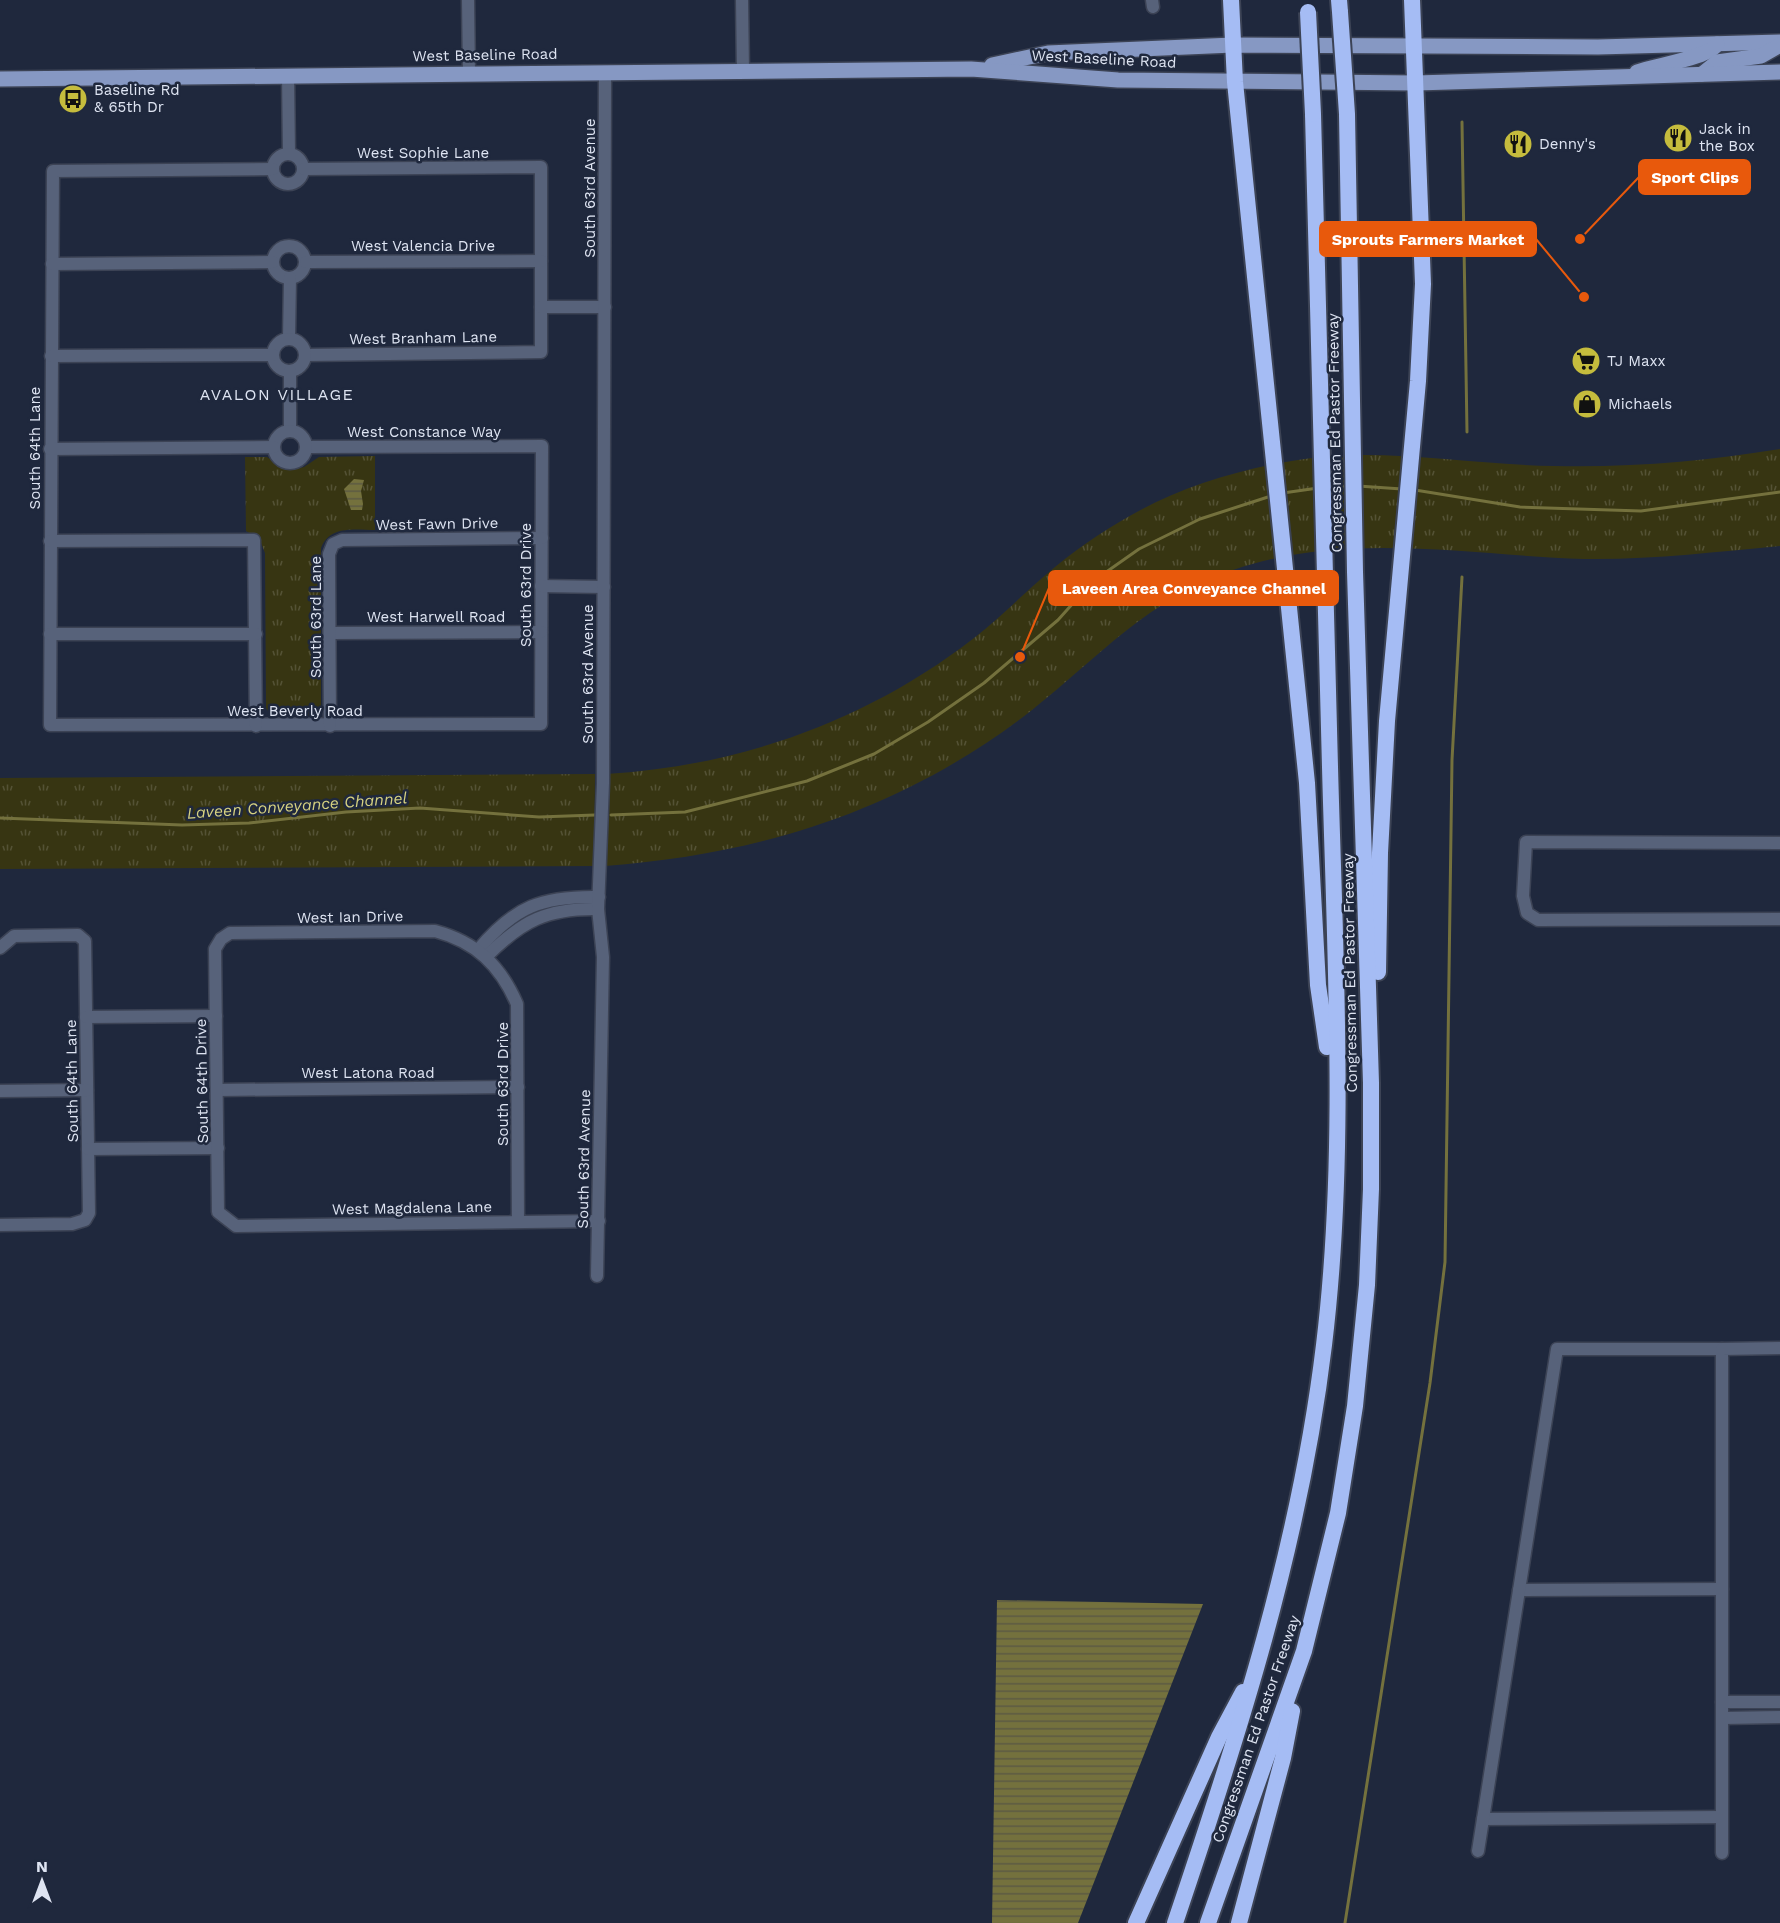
<svg xmlns="http://www.w3.org/2000/svg" width="1780" height="1923" font-family="'Work Sans',sans-serif">
<style>
.park{fill:url(#park-tufts)}
.water{fill:url(#water-rules)}
.lines{fill:none;stroke-linecap:round;stroke-linejoin:round}
.stream{stroke:#74713d;stroke-width:3}
.minor-casing{stroke:#3c4355;stroke-width:15}
.major-casing{stroke:#3c4355;stroke-width:18}
.highway-casing{stroke:#3c4355;stroke-width:20}
.minor{stroke:#57627a;stroke-width:12}
.major{stroke:#8698c3;stroke-width:15}
.highway{stroke:#a5bcf4;stroke-width:16}
.highway-bridge-casing{stroke:#3c4355;stroke-width:20;stroke-linecap:butt}
.highway-bridge{stroke:#a5bcf4;stroke-width:16}
.labels{text-anchor:middle;stroke-width:5;stroke-linejoin:round;paint-order:stroke}
.street-label{font-size:15px;fill:#dee4f2;stroke:#1f283d}
.poi-label{font-size:15px;fill:#dee4f2;stroke:#1f283d;text-anchor:start}
.neighbourhood-label{font-size:16px;letter-spacing:1.5px;fill:#dee4f2;stroke:#1f283d}
.water-label{font-size:16px;font-style:italic;fill:#d7d281;stroke:#1f283d}
.leader{fill:none;stroke:#e8590c;stroke-width:2}
.callout-dot{fill:#e8590c;stroke:#1f283d;stroke-width:2}
.callout{fill:#e8590c;stroke:#e8590c;stroke-width:2}
.callout-label{font-size:16px;text-anchor:middle;font-weight:bold;fill:#fff}
</style>
<defs>
<pattern id="park-tufts" width="24" height="20" patternUnits="userSpaceOnUse" patternTransform="scale(1.5)"><rect width="24" height="20" fill="#373512"/><path d="M3 7l-1-3M5 7V3M7 7l1-3M15 17l-1-3M17 17v-4M19 17l1-3" fill="none" stroke="#545235"/></pattern>
<pattern id="water-rules" width="6" height="5" patternUnits="userSpaceOnUse" patternTransform="scale(1.5)"><rect width="6" height="5" fill="#74713d"/><path d="M0 2.5h6" fill="none" stroke="#5c5a43"/></pattern>
</defs>
<rect width="100%" height="100%" fill="#1f283d"/>
<g class="park">
<path d="M1780,449V546C1715,552 1649,560 1584,559C1467,555 1346,531 1233,570C1147,600 1100,656 1032,710C905,809 764,854 605,866L606,774C740,766 867,721 974,638C1002,616 1027,590 1055,567C1098,532 1149,501 1203,483C1255,466 1308,455 1364,455C1427,455 1490,465 1553,466C1630,468 1705,461 1780,449Z"/>
<path d="M375,456V530C355,530 330,525 321,548V710L313,716L270,714L266,708L265,553L259,538L246,531L245,457H267L284,468L292,470L304,467L319,457Z"/>
<path d="M595,774L594,866L0,869V778Z"/>
</g>
<g class="water">
<path d="M354,479L364,480L361,491L363,504L362,510H351L344,489Z"/>
<path d="M997,1600L1203,1604L1078,1923H992Z"/>
</g>
<g class="lines">
<g class="stream">
<path d="M1462,122L1467,432"/>
<path d="M1358,486L1402,489"/>
<path d="M1328,487L1348,486"/>
<path d="M1415,490L1520,507L1641,511L1780,492"/>
<path d="M1283,493L1318,488"/>
<path d="M611,815L685,812L807,781L874,754L928,722L984,683L1058,620L1092,582L1139,549L1200,519L1271,496"/>
<path d="M0,818L182,825L249,823L346,812L420,808L539,817L595,815"/>
<path d="M1345,1923L1430,1383L1445,1262L1452,760L1462,577"/>
</g>
<g class="minor-casing">
<g id="minor">
<path d="M468,0L469,73"/>
<path d="M742,0L743,71"/>
<path d="M1152,0L1153,7"/>
<path d="M288,75L289,154"/>
<circle cx="288" cy="169" r="15"/>
<path d="M273,169L53,171L50,725L541,724L542,446L306,447"/>
<path d="M304,169L541,167V352L306,355"/>
<circle cx="289" cy="262" r="16"/>
<path d="M306,262L541,261"/>
<path d="M52,264L273,262"/>
<path d="M541,307H605"/>
<path d="M289,338L290,278"/>
<circle cx="289" cy="355" r="16"/>
<path d="M51,356L273,355"/>
<path d="M290,371V431"/>
<circle cx="290" cy="447" r="16"/>
<path d="M50,449L274,447"/>
<path d="M50,541L254,540L256,726"/>
<path d="M541,586L604,587"/>
<path d="M330,633L541,632"/>
<path d="M50,634H256"/>
<path d="M330,726L329,554L333,544L342,540L542,538"/>
<path d="M1780,843L1526,842L1523,896L1527,913L1538,920L1780,919"/>
<path d="M0,948L14,936L78,935L85,941L89,1213L85,1220L72,1224L0,1225"/>
<path d="M478,950C515,906 542,896 599,897"/>
<path d="M487,956C522,921 547,908 598,909"/>
<path d="M86,1017L216,1016"/>
<path d="M218,1090L518,1087"/>
<path d="M0,1091L87,1090"/>
<path d="M88,1149L218,1148"/>
<path d="M518,1221L517,1004C500,965 476,942 435,931L230,933L221,939L215,949L218,1212L236,1226L599,1221"/>
<path d="M597,1276L603,957L598,909L603,783L605,72"/>
<path d="M1519,1590L1722,1589"/>
<path d="M1722,1702H1780"/>
<path d="M1723,1718L1780,1717"/>
<path d="M1483,1819L1721,1817"/>
<path d="M1478,1851L1557,1349H1722"/>
<path d="M1722,1853V1349L1780,1348"/>
</g>
</g>
<g class="major-casing">
<g id="major">
<path d="M992,65L1048,53L1233,45L1598,47L1780,42"/>
<path d="M1637,72C1656,65 1709,58 1717,44"/>
<path d="M1702,74L1717,62L1761,56L1780,45"/>
<path d="M0,79L971,69L1118,80L1416,83L1780,72"/>
</g>
</g>
<g class="highway-casing">
<g id="highway">
<path d="M1231,0L1235,82L1307,783L1318,985L1327,1047"/>
<path d="M1339,0L1340,12"/>
<path d="M1378,972L1380,853L1387,721L1418,381L1423,284L1412,0"/>
<path d="M1136,1923L1219,1737L1243,1692"/>
<path d="M1175,1923C1239,1734 1300,1545 1324,1345C1347,1156 1335,957 1330,767C1324,549 1319,331 1313,114"/>
<path d="M1208,1923L1304,1651L1338,1513L1355,1406L1367,1285L1371,1189V1083L1355,572L1347,114"/>
<path d="M1239,1923L1283,1758L1292,1711"/>
</g>
</g>
<use href="#minor" class="minor"/>
<use href="#major" class="major"/>
<use href="#highway" class="highway"/>
<g class="highway-bridge-casing">
<g id="highway-bridge">
<path d="M1308,12L1313,114"/>
<path d="M1340,12L1347,114"/>
</g>
</g>
<use href="#highway-bridge" class="highway-bridge"/>
</g>
<defs>
<g id="bus-disc" transform="scale(1.5)"><circle r="9.5" fill="#c5bc3d" stroke="#1f283d"/><path d="M-5-6H5V4H4V6H2V4H-2V6H-4V4H-5ZM-3.5-4V0h7V-4ZM-3.5 1.2v1.5H-2V1.2ZM2 1.2v1.5H3.5V1.2Z" fill="#111"/></g>
<g id="restaurant-disc" transform="scale(1.5)"><circle r="9.5" fill="#c5bc3d" stroke="#1f283d"/><path d="M-5-6h1v4h1v-4h1v4h1v-4h1v5L-1.5 .5V6h-2V.5L-5-1ZM5-6V6H3V1.5H1.5Q1.5-4 5-6Z" fill="#111"/></g>
<g id="supermarket-disc" transform="scale(1.5)"><circle r="9.5" fill="#c5bc3d" stroke="#1f283d"/><path d="M-6-5.5h2.5l.6 2H6L4.5 2H-2.5L-4.4-4H-6ZM-1.5 3.2a1.3 1.3 0 1 0 .1 0ZM3 3.2a1.3 1.3 0 1 0 .1 0Z" fill="#111"/></g>
<g id="shop-disc" transform="scale(1.5)"><circle r="9.5" fill="#c5bc3d" stroke="#1f283d"/><path d="M-5-2.5h2.3a2.7 3.5 0 0 1 5.4 0H5L5.5 6h-11ZM-1.5-2.5h3a1.5 2.3 0 0 0-3 0Z" fill="#111"/></g>
</defs>
<g fill-rule="evenodd">
<use href="#bus-disc" x="73" y="99"/>
<use href="#restaurant-disc" x="1678" y="138"/>
<use href="#restaurant-disc" x="1518" y="144"/>
<use href="#supermarket-disc" x="1586" y="361"/>
<use href="#shop-disc" x="1587" y="404"/>
</g>
<g class="labels">
<g class="street-label">
<text transform="translate(485 55) rotate(-1)" y="5">West Baseline Road</text>
<text transform="translate(1104 59) rotate(3)" y="5">West Baseline Road</text>
<text x="423" y="158">West Sophie Lane</text>
<text transform="translate(590 188) rotate(-90)" y="5">South 63rd Avenue</text>
<text x="423" y="251">West Valencia Drive</text>
<text transform="translate(423 338) rotate(-1)" y="5">West Branham Lane</text>
<text x="424" y="437">West Constance Way</text>
<text transform="translate(1335 433) rotate(-91)" y="5">Congressman Ed Pastor Freeway</text>
<text transform="translate(35 448) rotate(-90)" y="5">South 64th Lane</text>
<text transform="translate(437 524) rotate(-1)" y="5">West Fawn Drive</text>
<text transform="translate(526 585) rotate(-90)" y="5">South 63rd Drive</text>
<text transform="translate(316 617) rotate(-90)" y="5">South 63rd Lane</text>
<text x="436" y="622">West Harwell Road</text>
<text transform="translate(588 674) rotate(-90)" y="5">South 63rd Avenue</text>
<text x="295" y="716">West Beverly Road</text>
<text transform="translate(350 917) rotate(-1)" y="5">West Ian Drive</text>
<text transform="translate(1350 973) rotate(-91)" y="5">Congressman Ed Pastor Freeway</text>
<text x="368" y="1078">West Latona Road</text>
<text transform="translate(72 1081) rotate(-91)" y="5">South 64th Lane</text>
<text transform="translate(202 1081) rotate(-91)" y="5">South 64th Drive</text>
<text transform="translate(503 1084) rotate(-90)" y="5">South 63rd Drive</text>
<text transform="translate(584 1159) rotate(-89)" y="5">South 63rd Avenue</text>
<text transform="translate(412 1208) rotate(-1)" y="5">West Magdalena Lane</text>
<text transform="translate(1256 1729) rotate(-71)" y="5">Congressman Ed Pastor Freeway</text>
</g>
<g class="poi-label">
<text x="94" y="95">Baseline Rd<tspan x="94" dy="17">&amp; 65th Dr</tspan></text>
<text x="1699" y="134">Jack in<tspan x="1699" dy="17">the Box</tspan></text>
<text x="1539" y="149">Denny's</text>
<text x="1607" y="366">TJ Maxx</text>
<text x="1608" y="409">Michaels</text>
</g>
<g class="neighbourhood-label">
<text x="277" y="400">AVALON VILLAGE</text>
</g>
<g class="water-label">
<text transform="translate(297 805) rotate(-4)" y="6">Laveen Conveyance Channel</text>
</g>
</g>
<path class="leader" d="M1580 239L1639 177M1584 297L1536 239M1020 657L1049 588"/>
<g class="callout-dot">
<circle cx="1580" cy="239" r="6"/>
<circle cx="1584" cy="297" r="6"/>
<circle cx="1020" cy="657" r="6"/>
</g>
<g class="callout">
<rect x="1639" y="160" width="111" height="34" rx="6"/>
<rect x="1320" y="222" width="216" height="34" rx="6"/>
<rect x="1049" y="571" width="289" height="34" rx="6"/>
</g>
<g class="callout-label">
<text x="1695" y="183">Sport Clips</text>
<text x="1428" y="245">Sprouts Farmers Market</text>
<text x="1194" y="594">Laveen Area Conveyance Channel</text>
</g>
<g transform="translate(42 1881)" stroke="#1f283d" stroke-width="4.5" paint-order="stroke">
<path d="M0-4.5L10 22L0 15L-10 22Z" fill="#dee4f2"/>
<text y="-9" font-size="16" font-weight="bold" text-anchor="middle" fill="#dee4f2">N</text>
</g>
</svg>
